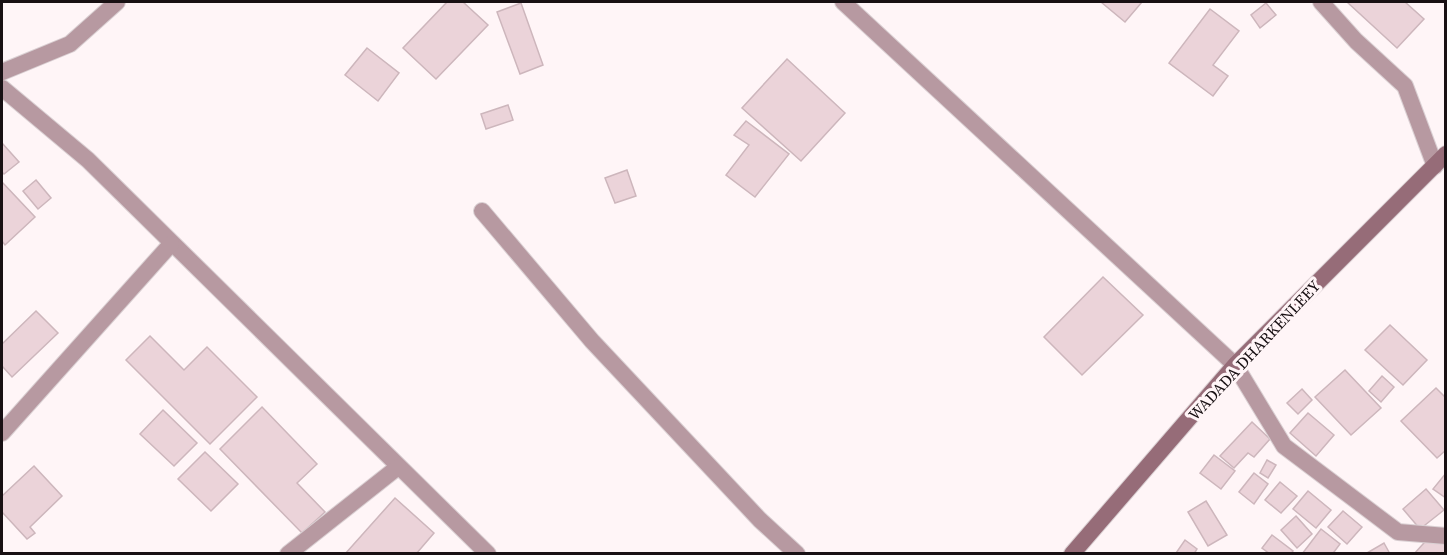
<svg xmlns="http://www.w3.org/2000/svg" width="1447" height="555" font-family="'Source Serif 4',serif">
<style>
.building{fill:#ebd3d9;stroke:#cdb6bc;stroke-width:1.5}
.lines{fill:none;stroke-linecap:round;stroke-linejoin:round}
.minor-casing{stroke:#dad0d3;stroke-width:18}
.secondary-casing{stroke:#dad0d3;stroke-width:18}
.minor{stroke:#b799a1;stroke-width:16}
.secondary{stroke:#966c78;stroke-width:16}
.labels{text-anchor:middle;stroke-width:6;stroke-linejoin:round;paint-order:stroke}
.street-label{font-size:16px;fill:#181013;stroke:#fff5f7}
</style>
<rect width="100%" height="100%" fill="#fff5f7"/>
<g class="building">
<path d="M447,2H463L488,25L436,79L403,48Z"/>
<path d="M1101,2H1142L1125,22Z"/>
<path d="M1347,2H1405L1424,19L1397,48Z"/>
<path d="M521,3L543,65L520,74L497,12Z"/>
<path d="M1266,3L1276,15L1260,28L1251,15Z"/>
<path d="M1210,9L1239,31L1213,65L1228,76L1213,96L1169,63Z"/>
<path d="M367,48L399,73L378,101L345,75Z"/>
<path d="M787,59L845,113L801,161L742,108Z"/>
<path d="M508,105L513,120L486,129L481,114Z"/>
<path d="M746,121L789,154L755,197L726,175L749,145L734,135Z"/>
<path d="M2,143L19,162L4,174L2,172Z"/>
<path d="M627,170L636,196L615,203L605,178Z"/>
<path d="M36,180L51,198L38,209L23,191Z"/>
<path d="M2,182L35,217L5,245L2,241Z"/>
<path d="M1103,277L1143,315L1082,375L1044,337Z"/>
<path d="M36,311L58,333L12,377L2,366V344Z"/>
<path d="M1390,325L1427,360L1403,385L1365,350Z"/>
<path d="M150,336L184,370L207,347L257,397L210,444L126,360Z"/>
<path d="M1345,370L1381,408L1351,435L1315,397Z"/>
<path d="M1382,376L1394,387L1381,402L1369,391Z"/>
<path d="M1436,388L1446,398V450L1437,458L1401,421Z"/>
<path d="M1302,389L1312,400L1298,414L1287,403Z"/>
<path d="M262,407L317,464L297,483L325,512L302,533L220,449Z"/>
<path d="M163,410L197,443L174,466L140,434Z"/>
<path d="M1308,413L1334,435L1316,456L1290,433Z"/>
<path d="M1252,422L1270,439L1254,457L1248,453L1234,468L1220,456Z"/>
<path d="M205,452L238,484L211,511L178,479Z"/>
<path d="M1214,455L1235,471L1221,489L1200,473Z"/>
<path d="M1267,460L1276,465L1268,478L1260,473Z"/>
<path d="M34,466L62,496L30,527L35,533L27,539L2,512V496Z"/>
<path d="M1254,473L1268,484L1254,504L1239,492Z"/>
<path d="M1446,473V498L1433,489Z"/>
<path d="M1280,482L1297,496L1281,513L1265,500Z"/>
<path d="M1426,489L1444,510L1420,529L1403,509Z"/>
<path d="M1308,491L1331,510L1316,528L1293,509Z"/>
<path d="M395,498L434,533L416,554H345Z"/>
<path d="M1206,501L1227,535L1208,546L1188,512Z"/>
<path d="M1343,511L1362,527L1347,544L1328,527Z"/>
<path d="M1296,516L1312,534L1297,548L1281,530Z"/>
<path d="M1321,529L1340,544L1334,552L1336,554H1302Z"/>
<path d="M1432,534L1446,546V554H1414Z"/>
<path d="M1272,535L1293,551L1291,554H1270L1262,548Z"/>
<path d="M1185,540L1197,549L1194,554L1176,553Z"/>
<path d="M1384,543L1390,554H1368L1367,553Z"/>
</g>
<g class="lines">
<g class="minor-casing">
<g id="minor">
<path d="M843,2L1235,365L1284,446L1398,532L1446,536"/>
<path d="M1321,2L1356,41L1405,86L1435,166"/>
<path d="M2,72L70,44L117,2"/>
<path d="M2,88L88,160L488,554"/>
<path d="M482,211L592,341L760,520L797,554"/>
<path d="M2,433L171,244"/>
<path d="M288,554L398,467"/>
</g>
</g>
<g class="secondary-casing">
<path id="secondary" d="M1072,554L1235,365L1446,154"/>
</g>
<use href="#minor" class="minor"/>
<use href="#secondary" class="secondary"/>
</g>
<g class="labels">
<g class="street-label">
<text transform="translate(1254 350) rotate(-47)" y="6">WADADA DHARKENLEEY</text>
</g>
</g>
<rect width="1447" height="555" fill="none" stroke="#181013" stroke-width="6"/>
</svg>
